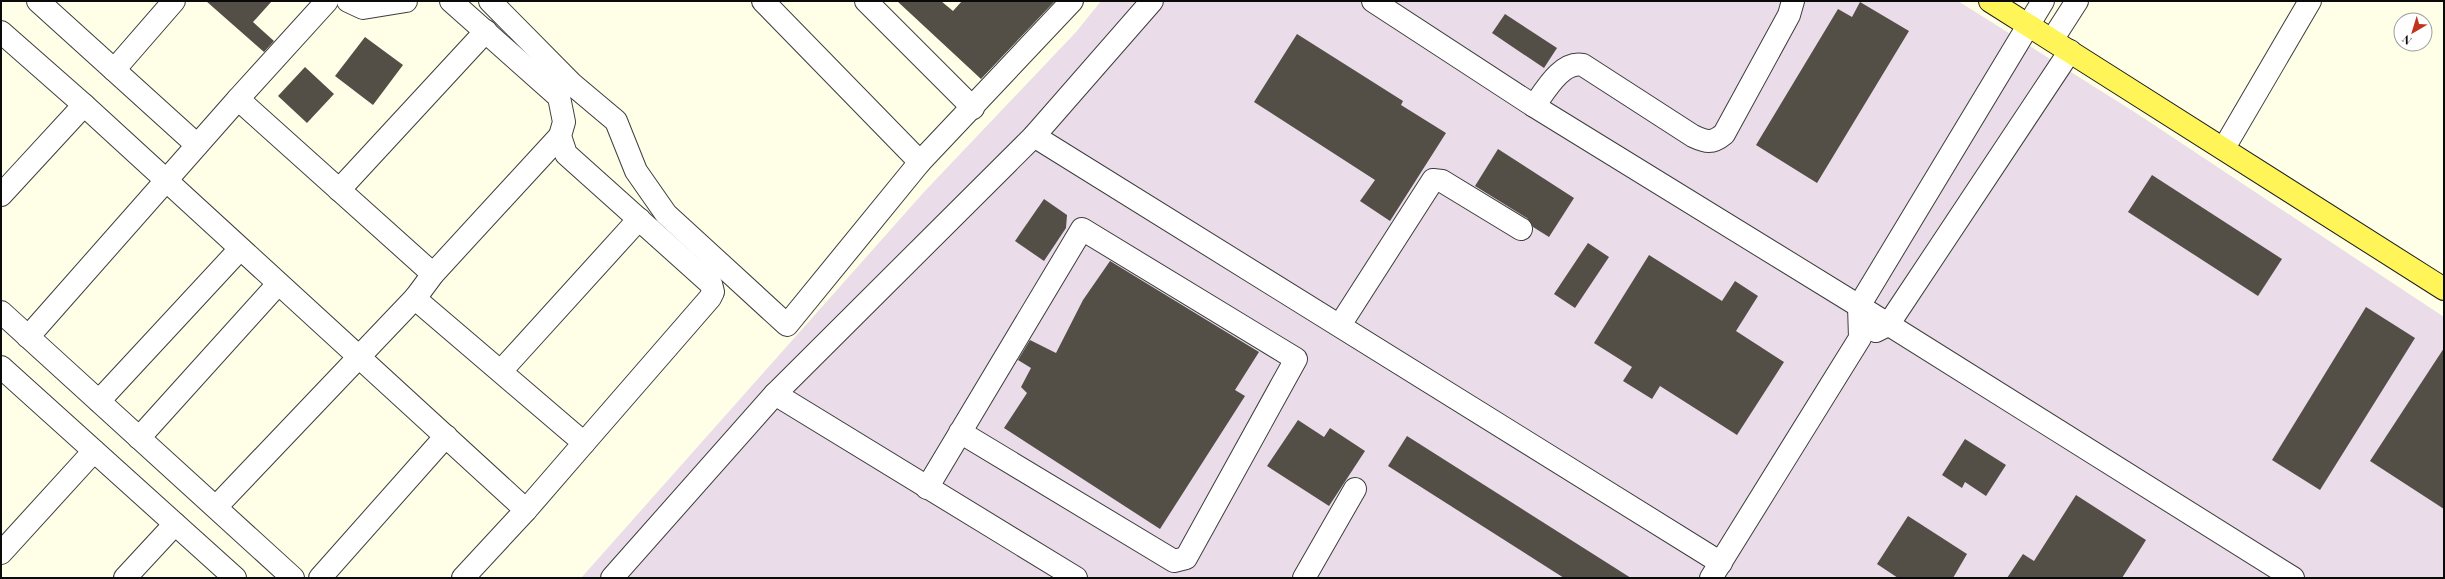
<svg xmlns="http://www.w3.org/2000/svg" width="2445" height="579" font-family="'Playfair Display',serif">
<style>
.industrial{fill:#eadde9}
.building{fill:#534e46}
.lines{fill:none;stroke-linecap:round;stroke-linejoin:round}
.minor-casing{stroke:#3d3d3d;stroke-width:24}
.major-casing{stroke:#1b1b1b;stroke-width:24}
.minor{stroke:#fff;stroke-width:22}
.major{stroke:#fff558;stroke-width:22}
</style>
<rect width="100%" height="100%" fill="#ffffe8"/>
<path class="industrial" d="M1101,1H1958L2136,113L2444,317V578H581L924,192L1076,32Z"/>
<g class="building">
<path d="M206,1H272L253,22L274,41L264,52Z"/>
<path d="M897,1H941L953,11L962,1H1055L981,79Z"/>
<path d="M1860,2L1909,31L1817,183L1756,145L1838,9L1852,17Z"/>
<path d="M1505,14L1557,48L1544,68L1492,33Z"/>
<path d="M1297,34L1403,101L1401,105L1446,133L1390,221L1360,201L1375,180L1254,102Z"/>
<path d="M365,37L403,65L373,105L335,76Z"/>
<path d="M305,67L334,94L307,123L278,96Z"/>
<path d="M1498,149L1574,198L1549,237L1533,227L1527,218L1475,186Z"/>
<path d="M2152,175L2282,259L2258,296L2128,212Z"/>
<path d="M1044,199L1067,215L1066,228L1044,261L1015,241Z"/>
<path d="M1588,243L1609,257L1575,308L1554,294Z"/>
<path d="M1649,255L1722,301L1735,281L1758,296L1736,331L1784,362L1737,435L1660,386L1652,399L1623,381L1632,367L1594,343Z"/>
<path d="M1110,261L1259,352L1235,390L1245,396L1160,529L1004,428L1027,393L1021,387L1031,368L1018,360L1030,340L1056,353L1083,300Z"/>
<path d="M2366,307L2415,338L2320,490L2272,460Z"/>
<path d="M2444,348V509L2370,461Z"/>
<path d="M1298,420L1324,437L1330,428L1365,451L1329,506L1267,466Z"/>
<path d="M1407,436L1631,578H1564L1388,466Z"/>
<path d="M1965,439L2006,465L1986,496L1965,482L1962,488L1942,475Z"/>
<path d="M2076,495L2146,540L2122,578H2007L2023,554L2034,561Z"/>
<path d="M1908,516L1967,554L1953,578H1898L1877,564Z"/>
</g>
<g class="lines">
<g class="minor-casing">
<g id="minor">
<path d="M38,1L197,145"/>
<path d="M348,1L363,8L406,1"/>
<path d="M451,1L559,97L564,122L560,136L566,154L711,284L713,292L710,298L584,443"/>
<path d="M490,1L572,84L616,121L636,171L666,214L787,325L920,162L763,1"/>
<path d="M866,1L973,108"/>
<path d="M1373,1L1534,106L1859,306L2293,578"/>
<path d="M1,32L84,105L526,510L463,578"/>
<path d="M2052,40L2077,1"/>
<path d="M114,70L174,1"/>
<path d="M238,99L327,1"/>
<path d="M1534,106C1545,91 1562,60 1583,65L1693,136C1706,142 1712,144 1724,134L1789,15L1793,1"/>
<path d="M1034,136L1721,563"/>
<path d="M2224,148L2310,1"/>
<path d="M920,162L1072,1"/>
<path d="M339,190L486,31"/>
<path d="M1,195L84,105"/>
<path d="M416,297L419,302L584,443L526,510"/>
<path d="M1,312L293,578"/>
<path d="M1340,325L1433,180L1442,181L1521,229"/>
<path d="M1876,331L1888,325L2070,51"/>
<path d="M28,337L238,99L433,274"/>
<path d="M1,367L235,578"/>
<path d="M501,371L639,219"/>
<path d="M775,394L1076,578"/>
<path d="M99,401L240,249"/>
<path d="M139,438L278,284"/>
<path d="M927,488L1082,229L1296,359L1186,558L1174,561L960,432"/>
<path d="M216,507L416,297L433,274L560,136"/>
<path d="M1,553L94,451"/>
<path d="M125,578L175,524"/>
<path d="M320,578L446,436"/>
<path d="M612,578L775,394L1034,136L1152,1"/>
<path d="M1304,578L1355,489"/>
<path d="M1711,578L1860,338L1859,306L2043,1"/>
</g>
</g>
<g class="major-casing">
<path id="major" d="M1990,1L2444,289"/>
</g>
<use href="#minor" class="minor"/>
<use href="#major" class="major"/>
</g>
<rect width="2445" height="579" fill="none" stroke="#0a0a0a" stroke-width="4"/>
<g transform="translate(2413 32) rotate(218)"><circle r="19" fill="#ffffff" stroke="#9d9d9d"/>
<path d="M0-3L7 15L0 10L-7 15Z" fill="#c0331d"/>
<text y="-6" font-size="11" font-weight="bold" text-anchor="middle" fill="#0a0a0a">N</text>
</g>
</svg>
